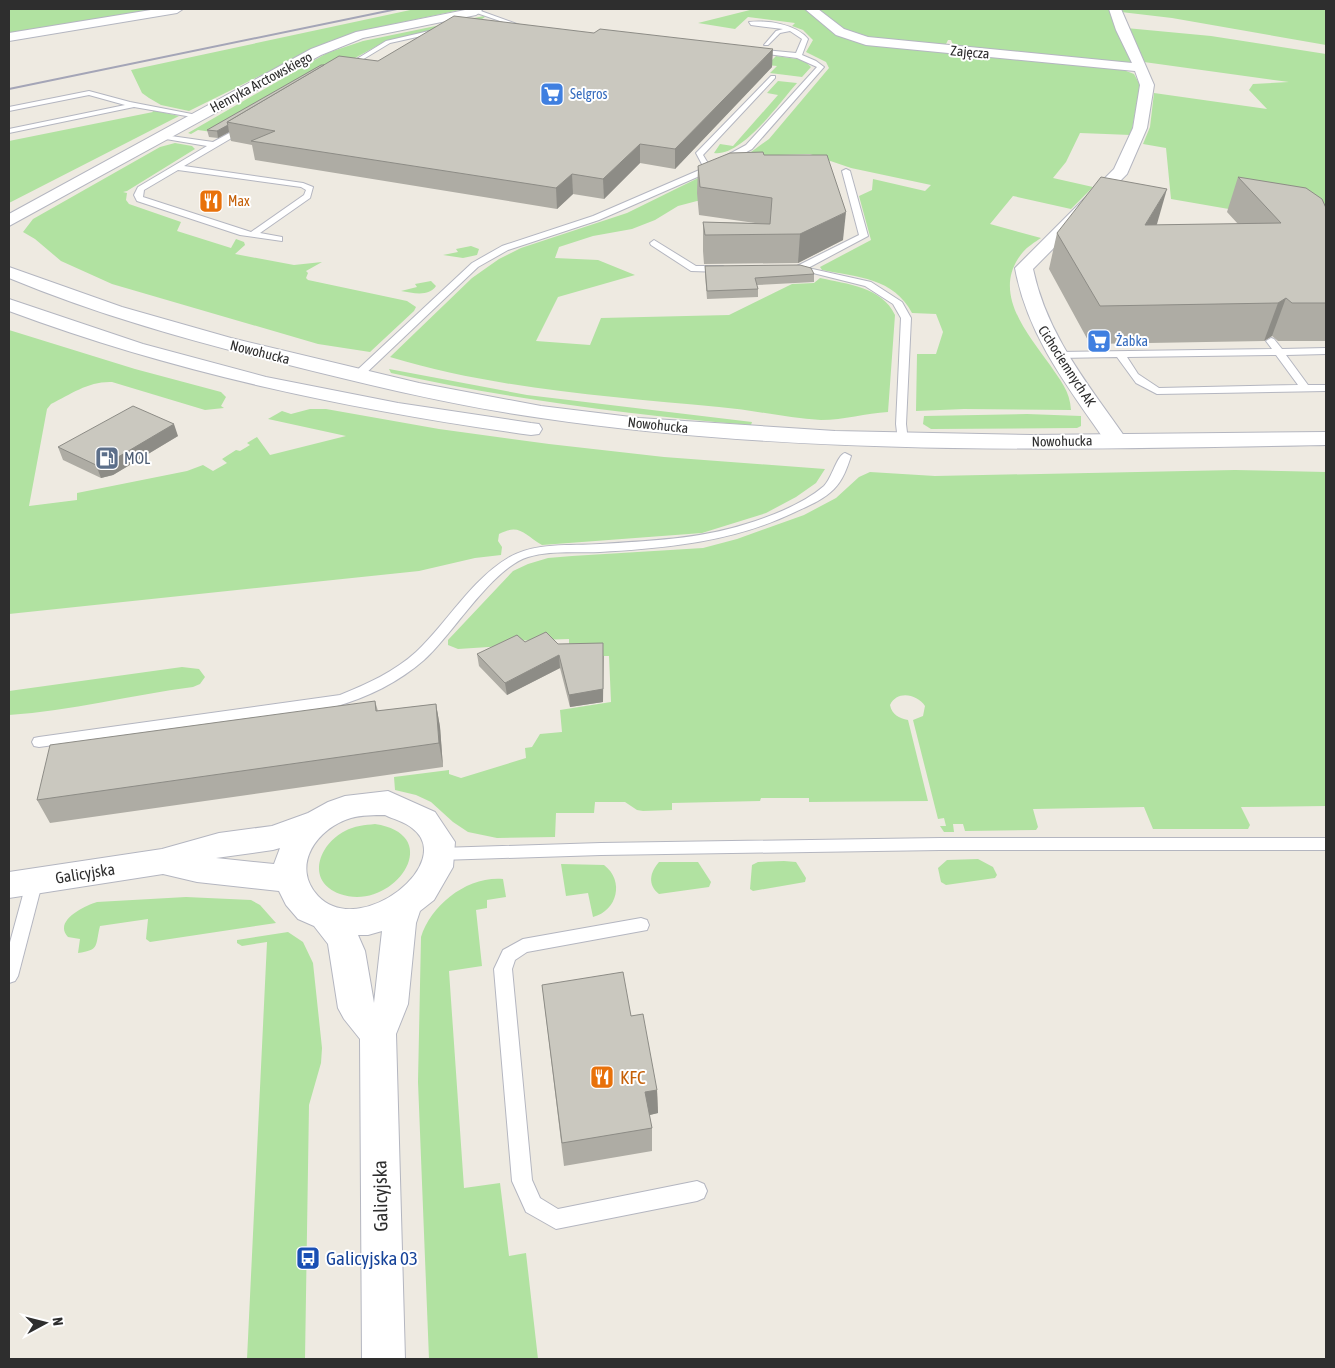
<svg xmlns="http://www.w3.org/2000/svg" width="1335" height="1368" font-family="'Asap Condensed',sans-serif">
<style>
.green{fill:#b1e2a1}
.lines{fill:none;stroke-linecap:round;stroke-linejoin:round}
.service-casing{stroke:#b4b6c0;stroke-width:2}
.minor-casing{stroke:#b4b6c0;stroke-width:2}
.secondary-casing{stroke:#b4b6c0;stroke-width:2}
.service{fill:#fff;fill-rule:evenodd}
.minor{fill:#fff;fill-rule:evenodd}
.secondary{fill:#fff;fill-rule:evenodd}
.rail{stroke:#a4a5b7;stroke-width:2}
.wall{fill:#aeaca4}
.shaded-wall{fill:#8d8c86}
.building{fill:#cac8bf;stroke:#8d8c86}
.labels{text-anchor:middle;stroke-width:4;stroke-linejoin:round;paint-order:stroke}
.far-street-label{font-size:14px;fill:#2e2e2e;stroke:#fff}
.far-shop-label{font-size:14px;fill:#366cbe;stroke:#fff;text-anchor:start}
.far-food-label{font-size:14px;fill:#c56008;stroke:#fff;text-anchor:start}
.service-label{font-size:16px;fill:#4e5e75;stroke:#fff;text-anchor:start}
.street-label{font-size:16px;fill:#2e2e2e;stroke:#fff}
.near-food-label{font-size:19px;fill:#c56008;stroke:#fff;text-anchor:start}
.near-street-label{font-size:19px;fill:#2e2e2e;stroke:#fff}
.near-transit-label{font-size:19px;fill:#164399;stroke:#fff;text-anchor:start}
</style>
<rect width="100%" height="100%" fill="#eeeae1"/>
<g class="green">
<path d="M9,9H167L9,36Z"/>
<path d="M415,9H465L379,27L330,41L189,111L161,105L149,98L142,93L131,70Z"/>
<path d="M754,9H809L842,35L1121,69L1134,74L1140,85L1131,135L1080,133L1066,162L1053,178L1093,187L1071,209L1013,196L990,224L1041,238C1035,242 1027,247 1023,252C990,291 1027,333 1050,365C1060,380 1070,391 1071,410L964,409L916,411L917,354H936L943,332L936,314L912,313C894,278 857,277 822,270L820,267L871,240L859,196L872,190L873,179L925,191L931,185L851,168L810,154L778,155L712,201H697L678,206L655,220L632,229L593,236L559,247L555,258L598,260L635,275L558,297L536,341L590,345L601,318L729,315L792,284L814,283L820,278C847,284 882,287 895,315L888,412C866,413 844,420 821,420C787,418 754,410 719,407C610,397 496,389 390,357L472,278L499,259L521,248L627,213L751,152L769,139L829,68L826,62L806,52L813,40L803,30L792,26L795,23L748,17L735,29L698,23Z"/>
<path d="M815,9H1110L1132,61L1129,63L954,47L951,40H948L945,46L866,39L839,29Z"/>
<path d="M1120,9H1326V45L1172,18L1121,12Z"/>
<path d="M484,16L485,17L482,19L384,42L219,133L198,130L191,134L188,133L327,53L363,41Z"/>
<path d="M1126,28L1211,36L1326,54V226L1171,199L1166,148L1143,144L1150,127L1154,93L1267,109L1249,90L1253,84L1289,82L1144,62Z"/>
<path d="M776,56L804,60L811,67L802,77L770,73L777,66L767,65Z"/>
<path d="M778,81L797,83C780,102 742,157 714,153L720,144L733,146L778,95L767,93Z"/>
<path d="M152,110L179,116L9,203V141L153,112Z"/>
<path d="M175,143L192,146L195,149L127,191L123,192L127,193L126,200L129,204L181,222L177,231L231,248L236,239L244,242L245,245L235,254L294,265L322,262L306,271L308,273L306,278L308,280L407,301L416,307L414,311L370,352L318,344L112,284L61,261L35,239L23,232L33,219L160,147Z"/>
<path d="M471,246L479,249L477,255L463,258L443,255L458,252L456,249Z"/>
<path d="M431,281L436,286C429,297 413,293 401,291L417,287L415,284Z"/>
<path d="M9,330L135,369L221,392L226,397L221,406L224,408L205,410L112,382C89,381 71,394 51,404L47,409L29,506L77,500V493L187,471L203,465L213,471L227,463L222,459L236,450L240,451L250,445L247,443L257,437L270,455L346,436L268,419L282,411L291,414L310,409H326L439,429L549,444L664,457L825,469L816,483L796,497L766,513L702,533L542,545C524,535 520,523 499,534L498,541L502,547L501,555L475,558L419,571L9,614Z"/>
<path d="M389,369L527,395L752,422L751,425C630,415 510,399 391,373Z"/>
<path d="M1027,414L1081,416V426L1077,428L931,429L923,424L924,416Z"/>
<path d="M1235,470L1326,472V806L1241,807L1250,825L1248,829H1153L1144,807L1033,809L1038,827L1036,830L965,831L963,824H953L954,832H944L940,826H946L944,818L938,819L913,720L923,716L925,706C917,694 897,690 890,705C892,715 899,718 908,720L928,801L809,802V798H761L760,801L672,803V810L643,811L637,810L625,802H595L594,813H556L555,837L497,838L468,832L453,822L431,802L416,795L395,790L394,777L449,770V774L461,778L526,758L525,748L532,747L540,734L562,732L560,710L611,702L609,656H589L569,645V639L507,641L504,646L458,649L448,645V640L513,571L528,564L548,558L572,556L703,548L737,539L804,515L836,498L859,477L870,472L935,476Z"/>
<path d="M182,667L199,669L205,677L200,684L193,687C131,695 71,711 9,715V691Z"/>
<path d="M375,824C448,835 393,913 340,894C305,881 319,844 345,831C354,826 365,825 375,824Z"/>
<path d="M978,859L993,867L997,875L995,878L946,885L941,882L938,868L947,860Z"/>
<path d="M784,861L796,862L806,878L805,882L753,891L750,889L752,865L758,862Z"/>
<path d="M659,862H698L711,882L709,887L659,894C647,885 650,872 659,862Z"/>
<path d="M561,864L604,865C625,881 617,911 593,917L588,893L566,896Z"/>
<path d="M503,879L506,897L487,900V908L476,910L482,966L449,971L464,1188L500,1183L509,1256L526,1253L538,1359H429L418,1082L421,937C431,905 467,876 503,879Z"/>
<path d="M186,897L251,900L260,905L276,923L150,942L146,939L148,919L100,926C95,946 100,950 78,953L80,939L68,937C53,921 84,906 97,902Z"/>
<path d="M288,932L303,942L313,963L322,1048L321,1063L309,1105L305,1359H247L267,942L242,946L237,943V940Z"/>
</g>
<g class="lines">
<g class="service-casing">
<g id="service">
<path d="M474,10H478L525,27L520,28L474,12Z"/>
<path d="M749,22C767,20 796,24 808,39L802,55L816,61L824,67L752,149L711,171L599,220L508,250L478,267L362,377H354V373L472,263L502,246L593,216L704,168L696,153L771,76H775V78L703,155L709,165L746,145L817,67L797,58L753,52L755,49L796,53L802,39L790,31L780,33L768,45H764L776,31L783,29L751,25Z"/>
<path d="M442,28L444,31L390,43L347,69L342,68L386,41Z"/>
<path d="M89,91L130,102L202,116L198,118L134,107L9,133V129L125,105L89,95L9,111V107Z"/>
<path d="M244,125L248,127L247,129L184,166L303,183L313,187L310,198L260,233L282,237V241L240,235L137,201L134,195L138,187L207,146L160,138H157V134L213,142ZM178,170L301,187L306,190L304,195L251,232L143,197L144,190Z"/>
<path d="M846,169L850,171L868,236L808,268L871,282L902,302L911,318L906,424L908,441L903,444L898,441L896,424L901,318L893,304L865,286L793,268L859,235L842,171Z"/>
<path d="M654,240L696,266H723L727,269L723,272L691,271L651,245L650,243Z"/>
<path d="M1271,338L1274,339L1282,349L1326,348V354L1286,355L1308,385H1326V391L1157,394L1136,383L1117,357L1058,358L1053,355L1058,352L1272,349L1266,341ZM1276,355L1298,385L1159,388L1138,374L1127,357Z"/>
<path d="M845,453L851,456C847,468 843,480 834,489C823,500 808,506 795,512C733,542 667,548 600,552C577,553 550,550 528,557C492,568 453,634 424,660C399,682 366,698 334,707L39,747L34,746L32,742L34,738L39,737L340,695C367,684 394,672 416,652C447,623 471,580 508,558C534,542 570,546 600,544C649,541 699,539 746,524C772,516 803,504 824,486C832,478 837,455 845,453Z"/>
<path d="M940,838H1326V850H940L601,855L440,860L434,858L432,854L434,850L440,848L601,843Z"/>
<path d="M35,874L41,875L43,880L18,976L15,981L9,983V946L27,880L29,875Z"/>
<path d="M641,918L647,920L649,925L647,930L527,952L515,960L512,969L532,1180L540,1198L558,1209L697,1181L704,1184L707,1191L704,1198L697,1201L556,1229L526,1212L512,1181L494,969L503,950L523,939Z"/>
</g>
</g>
<g class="minor-casing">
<g id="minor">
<path d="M157,9H183L177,13L9,41V33Z"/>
<path d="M470,9H480L482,11L476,15L363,38L321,55L9,226V214L311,49L356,32Z"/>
<path d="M805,9H818L844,29L868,37L1132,63L1116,30L1109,9H1121L1154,85L1147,128L1127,174L1033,269C1047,336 1089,385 1127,440L1124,445L1116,447L1108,445C1069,388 1028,338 1015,268L1114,169L1133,128L1140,85L1135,71L866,45L836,35Z"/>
<path d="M388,791L435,812L455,842L453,867L434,900L420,911L416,923L408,1004L396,1034L405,1359H362L360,1039L344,1019L338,1008L328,944L314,926L298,919L286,905L279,891L197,882L163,874L9,898V872L162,849L219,833L272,826L308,813L328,802L345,796ZM385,815C393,819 405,822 412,828C458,862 360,940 318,896C290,866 317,828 351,818C361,815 374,815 385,815ZM280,848L274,864L216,858L273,850ZM382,931L374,1003L365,951L358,935H368Z"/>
</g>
</g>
<g class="secondary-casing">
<g id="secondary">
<path d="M9,267L122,307L231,338L419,383L541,406L639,418L835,431L1031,435L1326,432V445C1065,450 800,456 541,418C455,406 369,385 285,364C191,341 98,315 9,278Z"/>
<path d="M9,299L143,344L266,377L398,403L531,423L539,424L542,429L539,434L531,435C352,410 178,374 9,311Z"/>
</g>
</g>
<use href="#service" class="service"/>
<use href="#minor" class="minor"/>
<use href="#secondary" class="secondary"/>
<path class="rail" d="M9,89L397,9"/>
</g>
<g class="wall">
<path d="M378,61L772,67L675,169L640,163L604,199L573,194L557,209L255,160L252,145L231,141L229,132L218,138L209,137L207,130L324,65Z"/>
<path d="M764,155L843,240L798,263L704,264L703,251V222L755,223L699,215L697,193L698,166Z"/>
<path d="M1238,177L1326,208V341H1278L1272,336L1264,341L1090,344L1049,269L1057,233L1157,224L1156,225L1238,224L1227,212Z"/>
<path d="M705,266L814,274V282L757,285L758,289V297L707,299L705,274Z"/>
<path d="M178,436L113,475L101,478L63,460L58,447Z"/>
<path d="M525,642L558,644L604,656L603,702L570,707L560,668L507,695L479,666L477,654Z"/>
<path d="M375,701L378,711L436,704L440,727L443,767L50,823L37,800Z"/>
<path d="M542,985L631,1016L657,1090L658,1113L649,1115L652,1128V1151L564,1166Z"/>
</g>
<g class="shaded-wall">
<path d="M773,49L772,67L675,169V149Z"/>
<path d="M228,125L229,132L218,138L217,131Z"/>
<path d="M640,144V163L604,199L603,179Z"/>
<path d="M572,174L573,194L557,209L556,188Z"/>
<path d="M1167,189L1157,224L1135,261L1145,225Z"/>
<path d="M846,212L843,240L798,263L800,234Z"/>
<path d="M1286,298L1272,336L1264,341L1278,303Z"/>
<path d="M174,424L178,436L113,475L101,478L96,465Z"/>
<path d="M603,643V702L570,707L569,695Z"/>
<path d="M559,655L560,668L507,695L505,683Z"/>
<path d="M436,704L440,727L443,767L439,743Z"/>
<path d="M657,1090L658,1113L646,1116L645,1092Z"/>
</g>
<g class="building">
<path d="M454,16L594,33L600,29L773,49L675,149L640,144L603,179L572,174L556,188L251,141L275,131L227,122L339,56L378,61Z"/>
<path d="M321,65H324L227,122L228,125L217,131L207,130Z"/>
<path d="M763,152L764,155H827L846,212L800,234L705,235L703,222L770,224L772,198L700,187L698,166L730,153Z"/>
<path d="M1101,177L1167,189L1145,225L1281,223L1238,177L1306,188L1322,199L1326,208V303H1292L1286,298L1278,303L1100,306L1057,233Z"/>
<path d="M800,265L811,268L814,274L755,278L758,289L707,291L705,266Z"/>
<path d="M133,406L174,424L108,463L96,465L58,447Z"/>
<path d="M546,632L558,644L603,643V689L569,695L559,655L505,683L477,654L517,635L525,642Z"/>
<path d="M375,701L376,711L436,704L439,743L37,800L50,745Z"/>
<path d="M623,972L631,1016L643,1014L657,1090L645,1092L652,1128L562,1143L542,985Z"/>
</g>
<defs>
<g id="supermarket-square" transform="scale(1.25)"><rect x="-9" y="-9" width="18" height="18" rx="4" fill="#3f7fe0" stroke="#fff"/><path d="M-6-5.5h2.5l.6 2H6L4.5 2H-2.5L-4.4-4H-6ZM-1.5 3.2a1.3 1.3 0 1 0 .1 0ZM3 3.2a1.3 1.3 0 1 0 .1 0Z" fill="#fff"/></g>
<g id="restaurant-square" transform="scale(1.25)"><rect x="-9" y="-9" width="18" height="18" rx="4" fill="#e8710a" stroke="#fff"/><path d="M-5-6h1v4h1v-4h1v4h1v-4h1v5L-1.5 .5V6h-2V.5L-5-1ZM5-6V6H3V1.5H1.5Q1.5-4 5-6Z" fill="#fff"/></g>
<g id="fuel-square" transform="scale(1.25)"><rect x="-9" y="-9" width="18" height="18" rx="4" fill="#5c6f8a" stroke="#fff"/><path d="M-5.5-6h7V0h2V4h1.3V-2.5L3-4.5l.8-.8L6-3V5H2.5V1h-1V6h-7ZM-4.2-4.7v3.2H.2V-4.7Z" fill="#fff"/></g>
<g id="bus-square" transform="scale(1.25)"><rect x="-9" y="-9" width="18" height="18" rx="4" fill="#1a4fb4" stroke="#fff"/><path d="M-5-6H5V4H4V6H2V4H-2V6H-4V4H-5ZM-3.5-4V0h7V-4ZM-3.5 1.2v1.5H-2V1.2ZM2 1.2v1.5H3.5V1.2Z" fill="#fff"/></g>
</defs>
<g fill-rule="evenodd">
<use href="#supermarket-square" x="552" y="94"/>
<use href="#restaurant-square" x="211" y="201"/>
<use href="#supermarket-square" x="1099" y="341"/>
<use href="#fuel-square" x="107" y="458"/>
<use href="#restaurant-square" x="602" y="1077"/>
<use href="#bus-square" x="308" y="1258"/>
</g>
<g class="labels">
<g class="far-street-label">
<text transform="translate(970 52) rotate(5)" y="5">Zajęcza</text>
<text transform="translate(261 82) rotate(-28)" y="5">Henryka Arctowskiego</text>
<text transform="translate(260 352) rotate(14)" y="5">Nowohucka</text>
<text transform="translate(1067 366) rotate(57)" y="5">Cichociemnych AK</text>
<text transform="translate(658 425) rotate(6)" y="5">Nowohucka</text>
<text transform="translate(1062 441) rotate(-1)" y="5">Nowohucka</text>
</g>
<g class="far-shop-label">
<text x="570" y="99">Selgros</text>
<text x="1116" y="346">Żabka</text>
</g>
<g class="far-food-label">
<text x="228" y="206">Max</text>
</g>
<g class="service-label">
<text x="124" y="464">MOL</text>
</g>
<g class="street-label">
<text transform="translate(85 873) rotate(-9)" y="6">Galicyjska</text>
</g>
<g class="near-food-label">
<text x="620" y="1084">KFC</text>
</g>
<g class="near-street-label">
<text transform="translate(380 1196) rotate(-91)" y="7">Galicyjska</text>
</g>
<g class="near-transit-label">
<text x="326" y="1265">Galicyjska 03</text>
</g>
</g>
<rect width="1335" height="1368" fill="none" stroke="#2e2e2e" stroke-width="20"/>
<g transform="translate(45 1323) rotate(83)" stroke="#ffffff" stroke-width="4" paint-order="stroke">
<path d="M0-4L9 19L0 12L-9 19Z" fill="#2e2e2e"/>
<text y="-8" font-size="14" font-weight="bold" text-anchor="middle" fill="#2e2e2e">N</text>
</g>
</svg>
